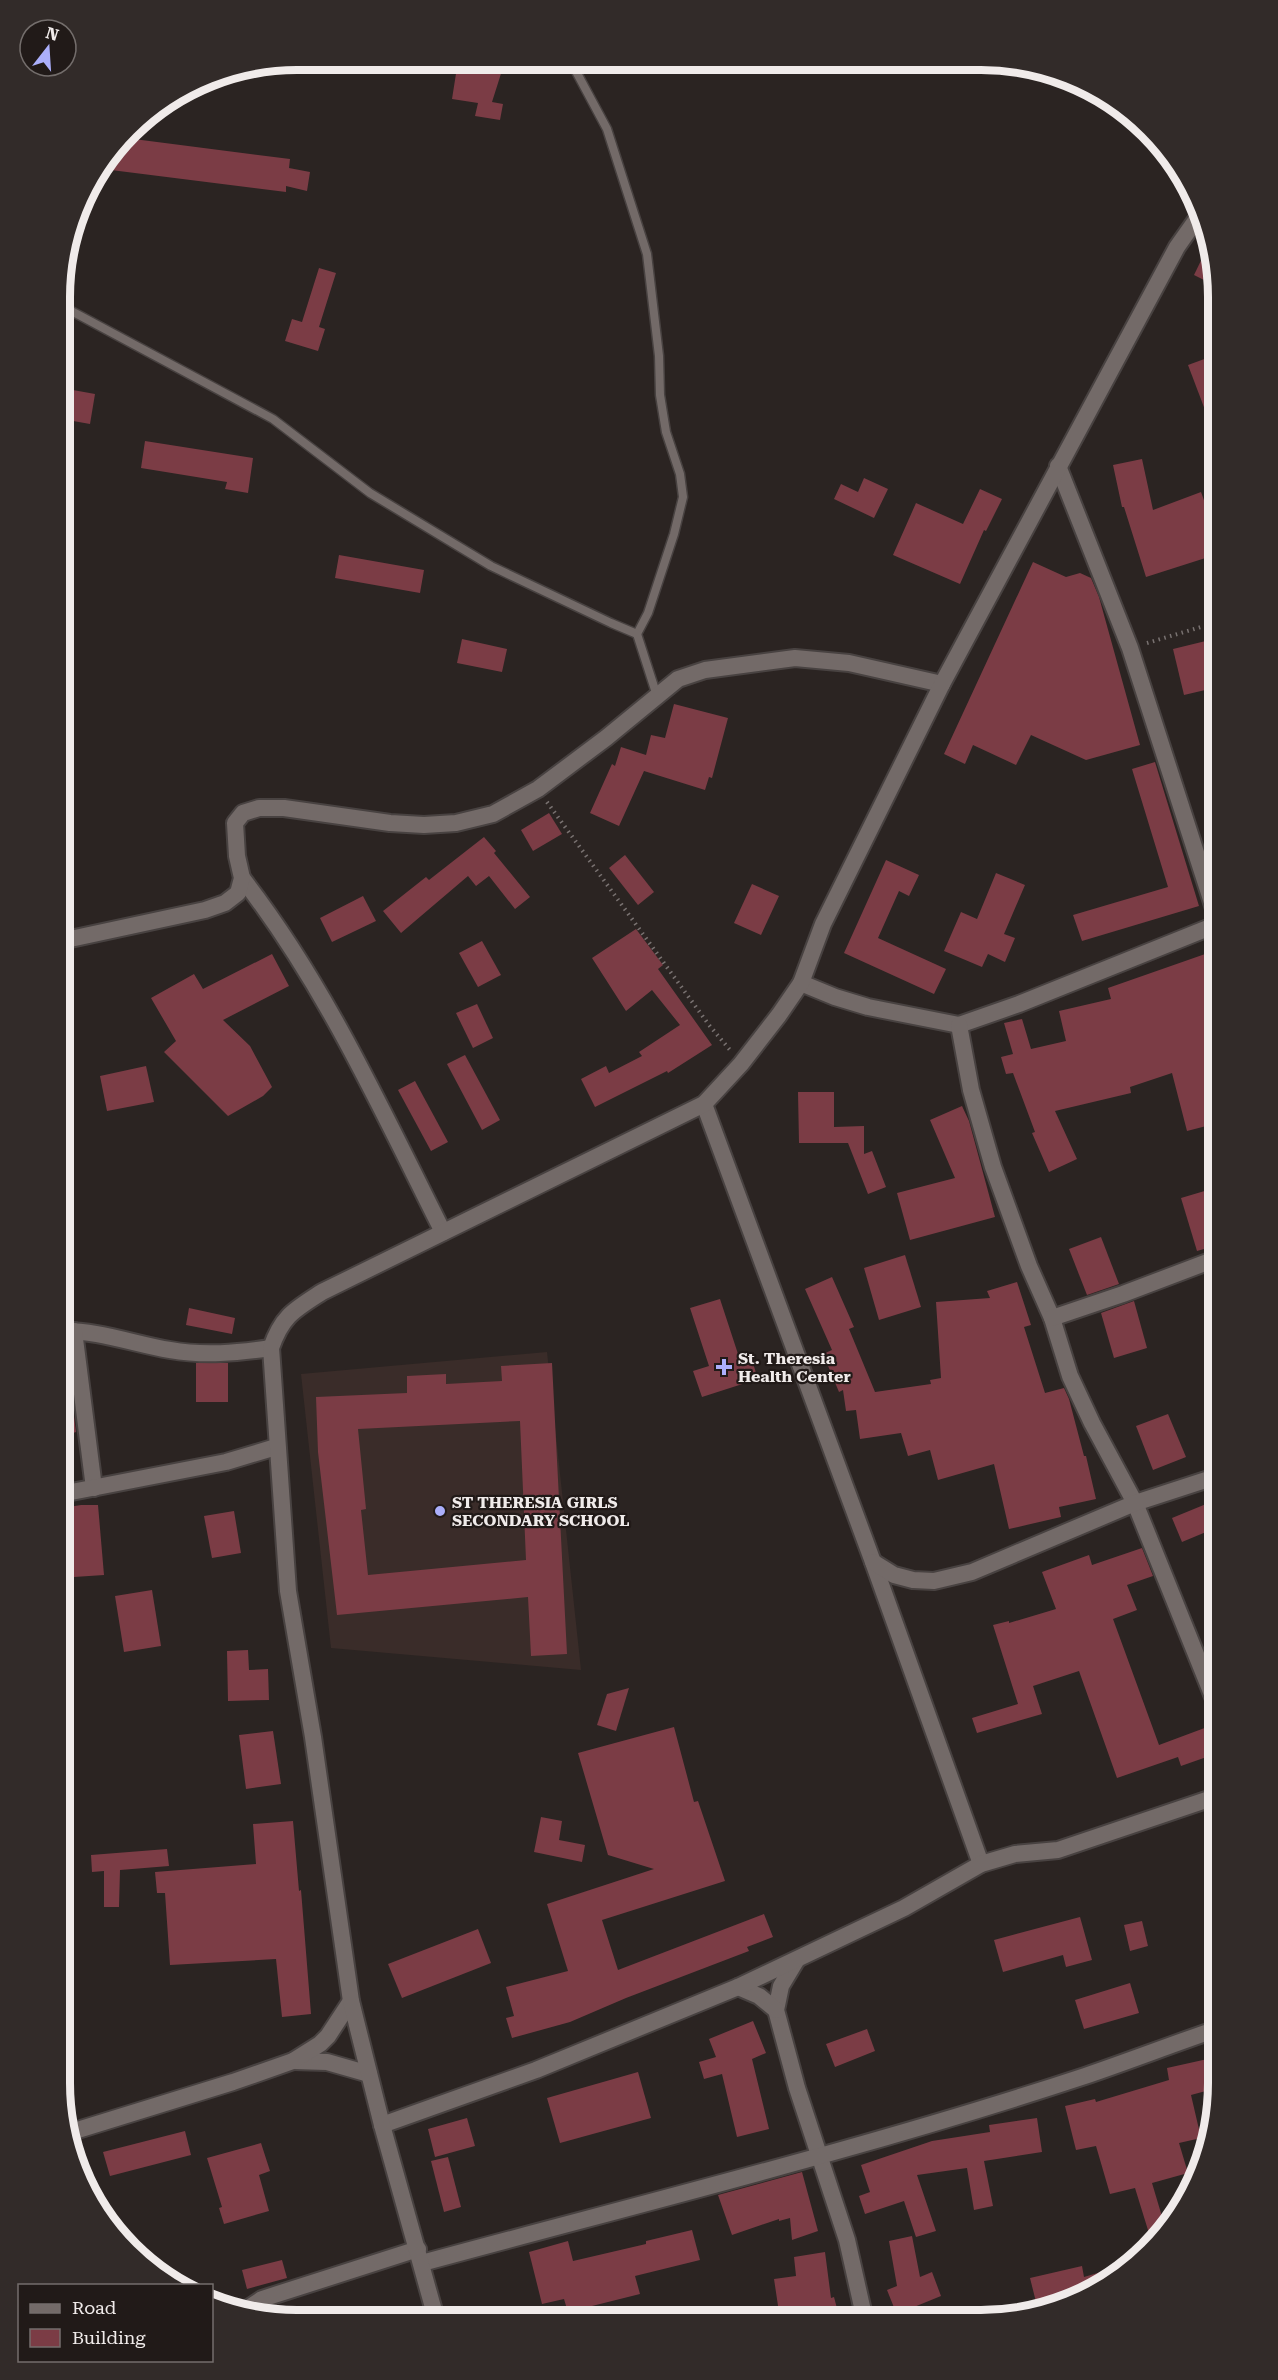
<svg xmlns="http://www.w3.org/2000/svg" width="1278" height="2380" font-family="'Roboto Serif',serif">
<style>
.built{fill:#3a2c29}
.building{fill:#7b3c45;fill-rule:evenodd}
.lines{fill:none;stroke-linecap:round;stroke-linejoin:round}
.service-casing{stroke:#484241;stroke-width:11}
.minor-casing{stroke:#484241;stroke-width:20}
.path{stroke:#797271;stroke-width:4;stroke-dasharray:1.5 4.5;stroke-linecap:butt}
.service{stroke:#736a68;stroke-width:8}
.minor{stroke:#736a68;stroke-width:16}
.poi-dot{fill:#abaffb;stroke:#211a18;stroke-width:2}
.labels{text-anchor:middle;stroke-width:4.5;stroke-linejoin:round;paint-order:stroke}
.poi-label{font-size:16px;font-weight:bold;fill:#f0ebea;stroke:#211a18;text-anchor:start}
.rim{fill:none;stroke:#f0ebea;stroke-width:8}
</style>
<rect width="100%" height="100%" fill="#2b2422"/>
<path class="built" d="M547,1352L581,1670L331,1648L301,1374Z"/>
<g class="building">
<path d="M458,61H505L492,102L503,104L500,120L475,116L478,103L452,99Z"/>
<path d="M126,138L290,159L289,168L310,172L307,191L286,186V192L103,169Z"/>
<path d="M1209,244L1213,265L1216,286L1194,275Z"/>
<path d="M319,268L336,273L319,327L325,329L318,351L285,341L292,319L302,322Z"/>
<path d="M1218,354V439H1216L1188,365Z"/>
<path d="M62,388L95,394L90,424L62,419Z"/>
<path d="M145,441L253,458L248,493L225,489L227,482L141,468Z"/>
<path d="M1142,459L1153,510L1201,492L1218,539V554L1146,577L1124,507H1122L1113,465Z"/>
<path d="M864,478L888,489L874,518L834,499L841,484L858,492Z"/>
<path d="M980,489L1002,499L986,531L984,530L960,584L893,555L916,503L963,524Z"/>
<path d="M339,555L424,570L420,593L335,578Z"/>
<path d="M1033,562L1066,577L1080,573L1091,578L1099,597L1140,745L1086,760L1031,735L1016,765L973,745L965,764L944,754Z"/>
<path d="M1218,638V687L1184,695L1173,649Z"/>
<path d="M462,639L507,649L502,672L457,663Z"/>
<path d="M674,704L728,718L712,778L709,777L705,790L644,771L619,826L590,813L612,764L615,766L621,747L646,755L651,735L665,738Z"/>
<path d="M1155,762L1199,906L1082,941L1073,915L1168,887L1132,769Z"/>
<path d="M549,813L562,834L533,851L521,830Z"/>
<path d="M484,837L496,851L494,853L530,897L515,909L489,876L476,886L468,876L401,933L383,911L426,877L429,880Z"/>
<path d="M625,855L654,892L638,905L609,868Z"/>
<path d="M886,860L919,875L909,896L899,891L878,938L946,969L934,994L844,953Z"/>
<path d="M996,873L1025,885L1004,934L1015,938L1005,962L988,954L982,967L944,951L961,912L977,919Z"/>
<path d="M752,884L779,896L761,935L734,923Z"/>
<path d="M363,896L376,921L332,942L320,918Z"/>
<path d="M636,929L663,965L658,969L712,1045L668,1073L667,1071L595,1107L581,1079L606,1066L609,1073L642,1056L639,1052L680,1025L652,990L626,1011L592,958Z"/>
<path d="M482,941L501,975L478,987L459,953Z"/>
<path d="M1208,953L1218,982V1001L1205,1005L1218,1045V1123L1187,1131L1172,1073L1130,1087L1131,1093L1055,1111L1077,1159L1049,1172L1032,1133L1035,1132L1013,1073L1006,1074L1001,1057L1013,1054L1004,1023L1022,1019L1031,1049L1066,1041L1059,1011L1111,999L1108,988Z"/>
<path d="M272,954L289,986L223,1020L250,1046L272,1087L263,1096L228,1116L164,1052L176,1041L151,998L194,974L203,989Z"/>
<path d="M477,1004L493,1038L473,1048L456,1013Z"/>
<path d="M465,1055L500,1120L482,1130L447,1064Z"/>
<path d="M146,1066L154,1102L107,1111L100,1076Z"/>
<path d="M415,1081L448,1142L431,1151L398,1090Z"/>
<path d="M798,1092H834V1127L864,1126V1154L872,1151L886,1187L868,1194L848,1143H799Z"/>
<path d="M962,1106L969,1121L995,1217L910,1240L897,1193L955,1178L930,1120Z"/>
<path d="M1218,1187V1245L1197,1251L1181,1198Z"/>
<path d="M1101,1237L1119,1284L1087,1295L1069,1249Z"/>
<path d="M905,1255L921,1307L879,1320L864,1268Z"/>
<path d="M832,1277L854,1327L849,1329L875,1392L931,1384L930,1380L941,1378L936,1302L990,1298L987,1291L1017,1282L1031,1325L1024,1327L1045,1393L1064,1388L1069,1399L1084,1456H1086L1096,1499L1059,1507L1061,1517L1009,1529L994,1464L938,1480L930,1450L908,1456L901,1433L860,1439L856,1410L846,1411L843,1390L839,1392L823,1354L832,1350L805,1289Z"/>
<path d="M720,1299L739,1357L750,1354L758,1379L702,1397L693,1371L709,1366L690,1308Z"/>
<path d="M1134,1301L1147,1348L1114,1358L1101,1313Z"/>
<path d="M189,1308L235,1318L232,1334L186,1325Z"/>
<rect x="196" y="1363" width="32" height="39"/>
<path d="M552,1363L567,1654L531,1656L528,1597L337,1615L318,1452L316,1397L407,1393V1376L446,1374V1384L502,1381L501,1366ZM520,1421L526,1560L368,1575L361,1510L366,1509L358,1429Z"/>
<path d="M61,1380H63L73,1408L76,1432L61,1437Z"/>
<path d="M1168,1414L1186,1457L1153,1470L1136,1426Z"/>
<path d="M1211,1502L1218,1517V1527L1182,1542L1172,1518Z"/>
<path d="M81,1505H98L104,1575L74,1577L62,1508Z"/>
<path d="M234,1511L241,1553L212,1558L204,1516Z"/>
<path d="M1142,1548L1153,1576L1127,1585L1137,1610L1113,1619L1159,1745L1218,1723V1753L1181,1766L1178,1757L1117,1778L1079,1671L1033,1686L1042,1714L977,1733L972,1718L1018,1704L993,1625L1009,1621V1623L1056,1609L1042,1572L1089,1555L1092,1565Z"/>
<path d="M152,1590L161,1646L124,1652L115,1596Z"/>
<path d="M248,1650L249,1670L268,1669L269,1700L228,1701L227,1651Z"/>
<path d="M629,1688L616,1731L597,1725L607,1694Z"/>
<path d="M674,1727L694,1802L698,1801L725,1881L602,1920L618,1970L764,1914L773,1937L747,1947L749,1951L626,1998L570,2022L512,2038L506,2018L514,2016L506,1987L568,1971L547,1904L654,1869L608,1855L578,1753Z"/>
<path d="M273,1731L281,1784L246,1789L239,1735Z"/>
<path d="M541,1817L562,1821L559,1840L585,1845L582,1862L534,1852Z"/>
<path d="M293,1821L299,1891L301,1890L311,2014L282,2017L276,1959L170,1965L165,1893H157L155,1872L256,1864L253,1824Z"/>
<path d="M167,1849L169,1866L120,1870L119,1907H104V1871L92,1872L91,1855Z"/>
<path d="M1080,1917L1092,1960L1066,1967L1063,1955L1003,1972L994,1940Z"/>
<path d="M1142,1921L1148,1946L1130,1951L1124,1925Z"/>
<path d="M478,1929L491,1963L402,1998L388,1964Z"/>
<path d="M1130,1983L1139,2013L1084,2029L1075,2000Z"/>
<path d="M753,2021L766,2053L752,2059L769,2129L737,2137L722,2074L704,2079L699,2062L716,2057L709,2039Z"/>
<path d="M867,2029L875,2051L835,2067L826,2044Z"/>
<path d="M1212,2058L1217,2088L1191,2095L1201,2138L1179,2143L1188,2173L1152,2183L1166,2230L1152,2243L1135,2188L1110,2194L1096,2146L1076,2150L1065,2106L1095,2099L1096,2102L1169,2080L1167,2068Z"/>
<path d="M638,2072L651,2118L560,2143L547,2098Z"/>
<path d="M467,2118L475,2146L435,2157L428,2129Z"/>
<path d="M1037,2118L1042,2152L984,2161L993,2206L974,2210L967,2168L917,2175L936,2231L916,2237L904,2201L865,2214L859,2196L870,2192L861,2165L932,2141L990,2132L989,2125Z"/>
<path d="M185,2131L191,2155L110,2176L103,2152Z"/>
<path d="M261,2143L270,2171L259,2175L269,2211L224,2224L219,2208L222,2207L207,2158Z"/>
<path d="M448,2157L461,2207L444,2212L431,2161Z"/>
<path d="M802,2172L818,2231L792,2240L790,2218L779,2221V2219L732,2235L718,2195Z"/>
<path d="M692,2230L700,2260L635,2276L640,2294L584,2308L587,2319H570L564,2299L542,2304L529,2252L568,2241L573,2261L646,2244V2241Z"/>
<path d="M912,2236L920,2277L932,2272L941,2296L914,2307L919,2320H899L887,2290L897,2286L889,2241Z"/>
<path d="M825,2252L831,2298L834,2297L840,2320L780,2319L774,2279L796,2276L794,2257Z"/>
<path d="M282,2260L287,2278L247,2289L242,2270Z"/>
<path d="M1082,2266L1084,2277L1118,2267L1120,2273L1113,2280L1056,2307L1038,2310L1030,2278Z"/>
</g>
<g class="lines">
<g class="service-casing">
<g id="service">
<path d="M571,62L607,129L647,254L659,356L660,395L666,432L680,474L683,497L674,534L648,613L637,634"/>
<path d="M62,306L273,419L370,493L491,566L611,623L637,634L657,696"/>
</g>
</g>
<g class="minor-casing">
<g id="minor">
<path d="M1058,466L1130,648L1218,921"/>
<path d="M242,878C326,986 382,1111 443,1232"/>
<path d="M61,941L205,910L225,903L238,893L242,878L237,856L235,823L243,813L259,808H284L390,823L424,825L456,823L493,814L538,789L606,738L678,679L705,670L795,658L849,663L942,684"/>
<path d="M801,983L835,997L868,1007L959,1025L1019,1004L1218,924"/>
<path d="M959,1025L971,1090L993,1167L1029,1266L1052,1318L1070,1376L1092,1423L1135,1503L1218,1709"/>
<path d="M704,1104L873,1562L981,1864"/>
<path d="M1052,1318L1123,1294L1218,1258"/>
<path d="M61,1331C98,1330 134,1344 170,1350C204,1356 237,1353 271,1348"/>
<path d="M74,1331L94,1488"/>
<path d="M61,1494L226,1462L276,1447"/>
<path d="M873,1562L894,1575L913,1580L934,1581L972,1572L1135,1503L1218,1476"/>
<path d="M796,1961L781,1986L776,2010L797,2088L847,2240L865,2320"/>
<path d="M738,1987L759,1996L776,2010"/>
<path d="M293,2061L327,2062L369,2074"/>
<path d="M382,2125L536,2070L738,1987L904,1908L981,1864L1015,1854L1058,1850L1218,1796"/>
<path d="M68,2133L233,2082L293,2061L320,2044L328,2036L351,2001"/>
<path d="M422,2263C643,2203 867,2148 1085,2076C1129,2061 1173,2044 1217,2029"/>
<path d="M244,2311L262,2299L418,2249"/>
<path d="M436,2318L382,2125L351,2001L313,1737L288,1591L271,1348C282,1316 294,1310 322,1292L704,1104L741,1064L779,1015L801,983L823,924L942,684L1177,247L1201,213"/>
</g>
</g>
<g class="path">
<path d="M1147,643L1218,622"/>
<path d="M547,802L709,1025L730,1050"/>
</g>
<use href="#service" class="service"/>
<use href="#minor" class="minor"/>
</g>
<g class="poi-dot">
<path d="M721 1358h6v6h6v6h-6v6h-6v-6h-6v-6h6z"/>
<circle cx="440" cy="1511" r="6"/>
</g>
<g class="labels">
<g class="poi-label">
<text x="738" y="1364">St. Theresia<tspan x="738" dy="18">Health Center</tspan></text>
<text x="452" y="1508">ST THERESIA GIRLS<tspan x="452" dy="18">SECONDARY SCHOOL</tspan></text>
</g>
</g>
<path d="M0 0H1278V2380H0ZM297 70H981A227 227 0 0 1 1208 297V2083A227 227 0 0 1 981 2310H297A227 227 0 0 1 70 2083V297A227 227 0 0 1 297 70Z" fill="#322b29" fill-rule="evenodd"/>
<path class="rim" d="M297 70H981A227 227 0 0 1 1208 297V2083A227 227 0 0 1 981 2310H297A227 227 0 0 1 70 2083V297A227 227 0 0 1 297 70Z"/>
<rect x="18" y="2284" width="195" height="78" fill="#211a18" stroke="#746e6c" stroke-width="1.5"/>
<rect x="30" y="2304" width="30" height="9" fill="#736a68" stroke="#746e6c" stroke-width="1.5"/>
<text x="72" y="2314" font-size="18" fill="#f0ebea">Road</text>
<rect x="30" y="2329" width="30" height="18" fill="#7b3c45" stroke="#746e6c" stroke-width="1.5"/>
<text x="72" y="2344" font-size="18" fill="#f0ebea">Building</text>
<g transform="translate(48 48) rotate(17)"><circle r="28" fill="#211a18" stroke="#746e6c" stroke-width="1.5"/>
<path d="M0-4.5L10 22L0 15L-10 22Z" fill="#abaffb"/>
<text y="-9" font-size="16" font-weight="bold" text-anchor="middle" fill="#f0ebea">N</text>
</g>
</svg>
